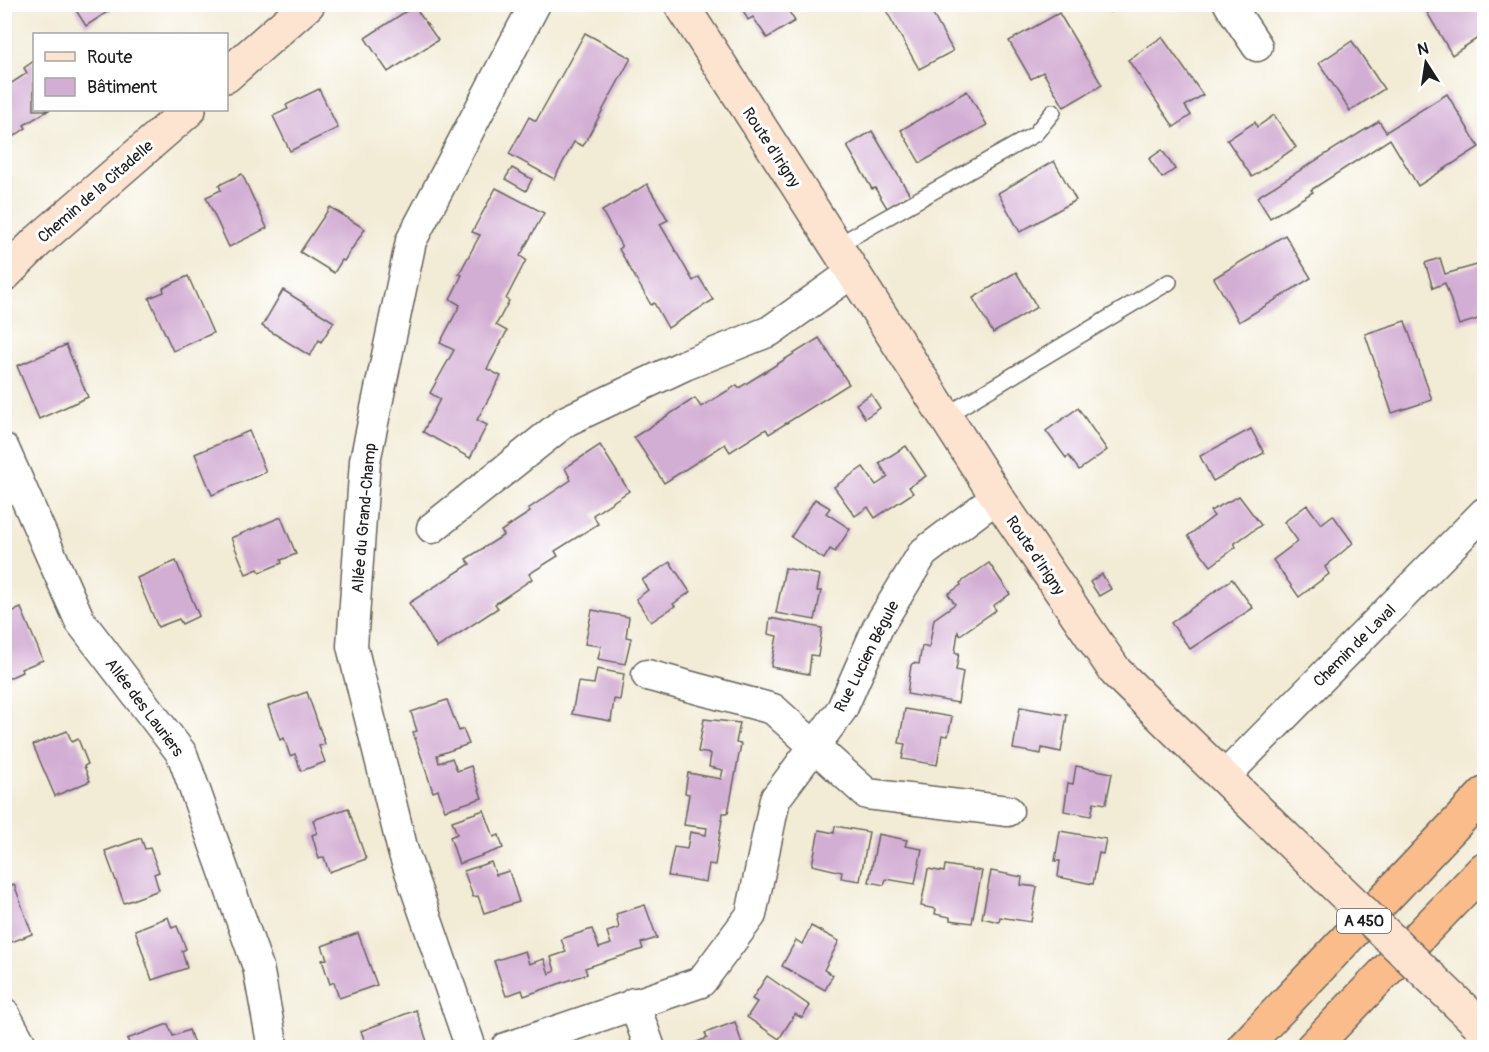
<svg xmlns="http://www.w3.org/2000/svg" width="1489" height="1052" font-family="Pangolin,sans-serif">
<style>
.building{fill:#d3aed4}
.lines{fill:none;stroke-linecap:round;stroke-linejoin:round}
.lane-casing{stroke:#67645d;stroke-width:18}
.street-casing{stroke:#67645d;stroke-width:33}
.secondary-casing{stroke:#67645d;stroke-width:36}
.highway-casing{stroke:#67645d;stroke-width:36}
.lane{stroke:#fff;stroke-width:15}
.street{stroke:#fff;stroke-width:30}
.secondary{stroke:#fde4d1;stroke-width:33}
.highway{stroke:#fabc8b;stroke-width:33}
.secondary-bridge-casing{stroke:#67645d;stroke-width:36;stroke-linecap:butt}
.secondary-bridge{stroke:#fde4d1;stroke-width:33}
.labels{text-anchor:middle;stroke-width:6;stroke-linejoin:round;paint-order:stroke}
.shield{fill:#fff;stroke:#606060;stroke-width:1.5}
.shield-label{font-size:15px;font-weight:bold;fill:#1c1c1c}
.street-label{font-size:16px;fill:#1c1c1c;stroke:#fff}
</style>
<rect width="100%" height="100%" fill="#fff"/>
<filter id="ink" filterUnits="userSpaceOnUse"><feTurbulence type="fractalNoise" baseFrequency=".0167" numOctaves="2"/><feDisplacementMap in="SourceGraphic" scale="12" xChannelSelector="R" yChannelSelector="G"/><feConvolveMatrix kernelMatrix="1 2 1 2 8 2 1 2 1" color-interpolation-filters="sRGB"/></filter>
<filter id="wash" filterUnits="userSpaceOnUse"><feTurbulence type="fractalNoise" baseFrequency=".008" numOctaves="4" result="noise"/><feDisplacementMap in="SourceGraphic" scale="24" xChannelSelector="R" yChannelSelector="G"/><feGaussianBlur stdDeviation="1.35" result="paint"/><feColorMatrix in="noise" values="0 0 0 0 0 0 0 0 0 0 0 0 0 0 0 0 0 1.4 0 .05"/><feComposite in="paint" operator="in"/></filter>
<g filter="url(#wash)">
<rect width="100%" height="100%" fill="#f2ebd5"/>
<g id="blocks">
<g class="building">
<path d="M72,4H110L112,9L86,26Z"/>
<path d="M740,4H784L795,21L767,38L753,17L748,20Z"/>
<path d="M884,4H927L953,51L919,69L883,5Z"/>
<path d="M1105,4H1121L1110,12Z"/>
<path d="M1422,4H1473L1484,23V34L1452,55Z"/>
<path d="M414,6L438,40L388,72L365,38Z"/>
<path d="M1059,13L1102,85L1064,107L1043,72L1031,79L1009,41Z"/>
<path d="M585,33L631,58L583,146L574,142L554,179L509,154L529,117L536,121Z"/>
<path d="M1162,37L1203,95L1185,106L1191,115L1174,127L1128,60Z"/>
<path d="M1352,41L1384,89L1350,111L1319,63Z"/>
<path d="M34,61V110H49L24,125L26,128L4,143V88L27,73L24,68Z"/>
<path d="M319,89L338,128L290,151L273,116L288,109L286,105Z"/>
<path d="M967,91L987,125L920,163L901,130Z"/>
<path d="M1447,94L1479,147L1418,186L1390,139L1311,190L1313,192L1270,218L1257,197L1379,121L1386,132Z"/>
<path d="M1274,115L1296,147L1252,177L1227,140L1255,122L1257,127Z"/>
<path d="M872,131L910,195L887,208L875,188L872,189L847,146Z"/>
<path d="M1162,150L1175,169L1162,178L1149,159Z"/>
<path d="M1054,161L1076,200L1020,232L998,193Z"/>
<path d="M512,168L532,179L526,191L505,179Z"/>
<path d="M242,174L267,228L229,247L206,197L221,190L219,185Z"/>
<path d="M647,184L668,220L660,224L693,281L699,277L713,300L668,328L654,303L651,305L619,249L622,247L602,211Z"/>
<path d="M496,188L544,213L520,256L526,260L506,299L509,301L496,325L507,331L487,369L501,376L477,420L487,425L470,458L423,432L440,399L430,393L454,350L440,343L460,305L450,299L462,275L459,274L480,235L472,232Z"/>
<path d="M330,207L365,229L344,261L342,260L334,273L300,252Z"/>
<path d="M1285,235L1311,278L1239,322L1214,278Z"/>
<path d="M1440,258L1445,274L1484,263V317L1459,325L1445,283L1433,288L1425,263Z"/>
<path d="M1016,272L1037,307L993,333L973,298Z"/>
<path d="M188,276L213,333L173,351L149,298L164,292L163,288Z"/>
<path d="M283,290L334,322L321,342L319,340L310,356L262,326Z"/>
<path d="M1405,321L1432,400L1392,413L1365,334Z"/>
<path d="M819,338L849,384L769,434L766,429L730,452L725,444L664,483L634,437L695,398L701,407L737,385L739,388Z"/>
<path d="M66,345L88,397L39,419L17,366Z"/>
<path d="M871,394L880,408L865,418L856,404Z"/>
<path d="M1078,408L1107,450L1079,470L1069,456L1066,458L1046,431Z"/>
<path d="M1251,429L1264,453L1213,481L1200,456Z"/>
<path d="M249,431L266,472L212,495L195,454Z"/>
<path d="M600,445L629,491L593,515L598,524L555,551L558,556L529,574L532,579L495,604L498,608L437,648L409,603L470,564L466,559L504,535L501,531L530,512L528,509L571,480L565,468Z"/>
<path d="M906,446L926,476L909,487L913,493L875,518L868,507L855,516L834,487L863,467L876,485L888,477L879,463Z"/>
<path d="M1239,496L1261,525L1235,543L1234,542L1236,547L1211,566L1188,536L1214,516L1210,511Z"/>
<path d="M815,499L830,508L826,513L850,529L835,552L830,549L824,559L791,537Z"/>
<path d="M1307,505L1321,524L1333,515L1353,543L1325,567L1329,574L1299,597L1273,560L1298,541L1284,522Z"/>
<path d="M281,517L296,554L281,560L282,563L260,572L258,569L246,574L231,538Z"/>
<path d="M176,561L199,616L182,624L179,619L158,627L137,578Z"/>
<path d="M670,562L690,592L673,604L675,606L651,622L636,599L648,590L642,580Z"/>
<path d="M989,563L1010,594L993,606L996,610L960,635L958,632L955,653H959L956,670L963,672L958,703L907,694L911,665L913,663L919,664L922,646L929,648L934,619L955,604L948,594L961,585L960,583Z"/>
<path d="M785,568L820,575L817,591H821L815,620L776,613Z"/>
<path d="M1102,574L1111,589L1099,596L1090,582Z"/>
<path d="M1232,579L1253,608L1190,649L1171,623Z"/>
<path d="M21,608L43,660L21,669L22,672L7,679L4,673V615Z"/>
<path d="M592,610L629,617L626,637L631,638L625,664L598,659L601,646L585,644Z"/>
<path d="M770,618L822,628L818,656L811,655L809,674L771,667L777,636L768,634Z"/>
<path d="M597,669L624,674L620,700L614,699L611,721L572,714L578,682L594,684Z"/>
<path d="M307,692L325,744L319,746L325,762L301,771L295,754L290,756L284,738L280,740L268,706Z"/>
<path d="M447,700L459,731L463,729L469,744L437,755L439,763L452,758L457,771L471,766L482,798L445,810L438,790L433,792L413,732L417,731L411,712Z"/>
<path d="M1020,707L1067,715L1061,752L1042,748L1041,754L1013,749Z"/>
<path d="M905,709L952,717L948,736L942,735L937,765L902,759L905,744L899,743Z"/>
<path d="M704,719L740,723L736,743L741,744L728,813H723L715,865L709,864L706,882L668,876L674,847L687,849L690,832L706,835L707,828L684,825L689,794L685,793L688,773L721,779L723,770L709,767L711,754L698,752Z"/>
<path d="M67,731L72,742L78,739L88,764L84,766L90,781L55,796L33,745Z"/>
<path d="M1076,766L1112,773L1106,804L1094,802L1091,816L1064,811L1068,783L1073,784Z"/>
<path d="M348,808L366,859L329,872L324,857L319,859L312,835L317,833L313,820Z"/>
<path d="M484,810L494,837L499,835L503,848L459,864L450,837L457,834L452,821Z"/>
<path d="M835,826L869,832L860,881L841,878L842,872L812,865L819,830L834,833Z"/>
<path d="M1060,831L1106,839L1103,854L1099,853L1093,884L1058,877L1060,861H1055Z"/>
<path d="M878,834L907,840L905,846L922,849L915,884L886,879L884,885L869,882Z"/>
<path d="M141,838L145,849L150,848L159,872L154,874L159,890L124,903L105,851Z"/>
<path d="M491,862L496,875L509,871L519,902L484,913L478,896L473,897L464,871Z"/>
<path d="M945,865L982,871L972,923L950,920V917L935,914L936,909L921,906L928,869L944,872Z"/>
<path d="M991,871L1022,877L1021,885L1037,887L1031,922L1000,917L999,922L982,918Z"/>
<path d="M14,884L32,934L4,945V888Z"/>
<path d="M645,905L657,938L641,943L643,949L585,968L587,974L524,996L522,990L506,996L494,961L525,951L529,964L544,959L549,974L555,971L551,957L566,952L561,939L592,929L599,948L611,944L607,932L619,928L616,914Z"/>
<path d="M168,917L172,928L177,926L186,949L182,951L187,968L152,980L135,930Z"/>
<path d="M811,926L839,941L824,970L833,975L825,990L782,966L796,940L802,944Z"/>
<path d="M358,933L377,985L339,998L334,982L330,984L322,960L327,959L322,946Z"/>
<path d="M767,976L810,1006L802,1018L795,1014L779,1039L747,1017L757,1002L752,999Z"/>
<path d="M416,1010L429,1047H367L361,1031Z"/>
<path d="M735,1022L743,1047H693L692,1044L707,1038L705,1033Z"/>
<path d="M168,1024L173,1036L189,1030L195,1047H131L127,1039Z"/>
</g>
</g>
</g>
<g filter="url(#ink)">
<use href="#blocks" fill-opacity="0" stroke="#67645d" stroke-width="1.5"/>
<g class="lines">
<g class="lane-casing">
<g id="lane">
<path d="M836,246L1035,134L1053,112"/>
<path d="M945,416L1169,282"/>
</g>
</g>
<g class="street-casing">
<g id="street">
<path d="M1229,4L1257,46"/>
<path d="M4,449L80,621L182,754L258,967L273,1048"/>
<path d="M432,528L566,421L685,365L770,331L853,272"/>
<path d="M647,675L773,709L867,794L1008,811"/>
<path d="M1224,777L1484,513"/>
<path d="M634,1003L650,1048"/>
<path d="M4,1013L23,1048"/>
<path d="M471,1048L403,851L352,646L365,461L411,241L535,4"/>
<path d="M506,1048L701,982L751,915L775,799L842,709L878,627L923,553L997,497"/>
</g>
</g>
<g class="secondary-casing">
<g id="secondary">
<path d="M681,4L997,497L1116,672L1283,835"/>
<path d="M226,76L308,4"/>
<path d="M4,275L37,242L189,110"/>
</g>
</g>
<g class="highway-casing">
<g id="highway">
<path d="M1243,1048L1484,794"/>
<path d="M1312,1048L1484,869"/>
</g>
</g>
<use href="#lane" class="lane"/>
<use href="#street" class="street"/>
<use href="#secondary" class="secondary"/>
<use href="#highway" class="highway"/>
<g class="secondary-bridge-casing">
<path id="secondary-bridge" d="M1283,835L1478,1023"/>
</g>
<use href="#secondary-bridge" class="secondary-bridge"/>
</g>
</g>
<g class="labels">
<rect class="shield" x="1337" y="909" width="54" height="24" rx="4.5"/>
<g class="shield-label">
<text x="1364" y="926">A 450</text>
</g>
<g class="street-label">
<text transform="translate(772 147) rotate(57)" y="6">Route d'Irigny</text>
<text transform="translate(95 191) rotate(-41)" y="6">Chemin de la Citadelle</text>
<text transform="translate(363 518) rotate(-85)" y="6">Allée du Grand-Champ</text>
<text transform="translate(1036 555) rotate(56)" y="6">Route d'Irigny</text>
<text transform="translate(1354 645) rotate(-45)" y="6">Chemin de Laval</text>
<text transform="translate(866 656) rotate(-63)" y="6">Rue Lucien Bégule</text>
<text transform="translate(145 707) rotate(53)" y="6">Allée des Lauriers</text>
</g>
</g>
<rect width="1489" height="1052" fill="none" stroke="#fff" stroke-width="24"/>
<rect x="33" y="33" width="195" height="78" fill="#ffffff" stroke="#a4a4a4" stroke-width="1.5"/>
<rect x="45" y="52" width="30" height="9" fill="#fde4d1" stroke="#a4a4a4" stroke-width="1.5"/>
<text x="87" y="63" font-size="18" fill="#1c1c1c">Route</text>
<rect x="45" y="78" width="30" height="18" fill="#d3aed4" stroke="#a4a4a4" stroke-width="1.5"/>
<text x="87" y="93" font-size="18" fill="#1c1c1c">Bâtiment</text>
<g transform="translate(1426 63) rotate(348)" stroke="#ffffff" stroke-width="4.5" paint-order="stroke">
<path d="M0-4.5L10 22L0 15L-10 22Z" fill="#1c1c1c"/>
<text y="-9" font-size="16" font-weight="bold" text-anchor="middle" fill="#1c1c1c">N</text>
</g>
</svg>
